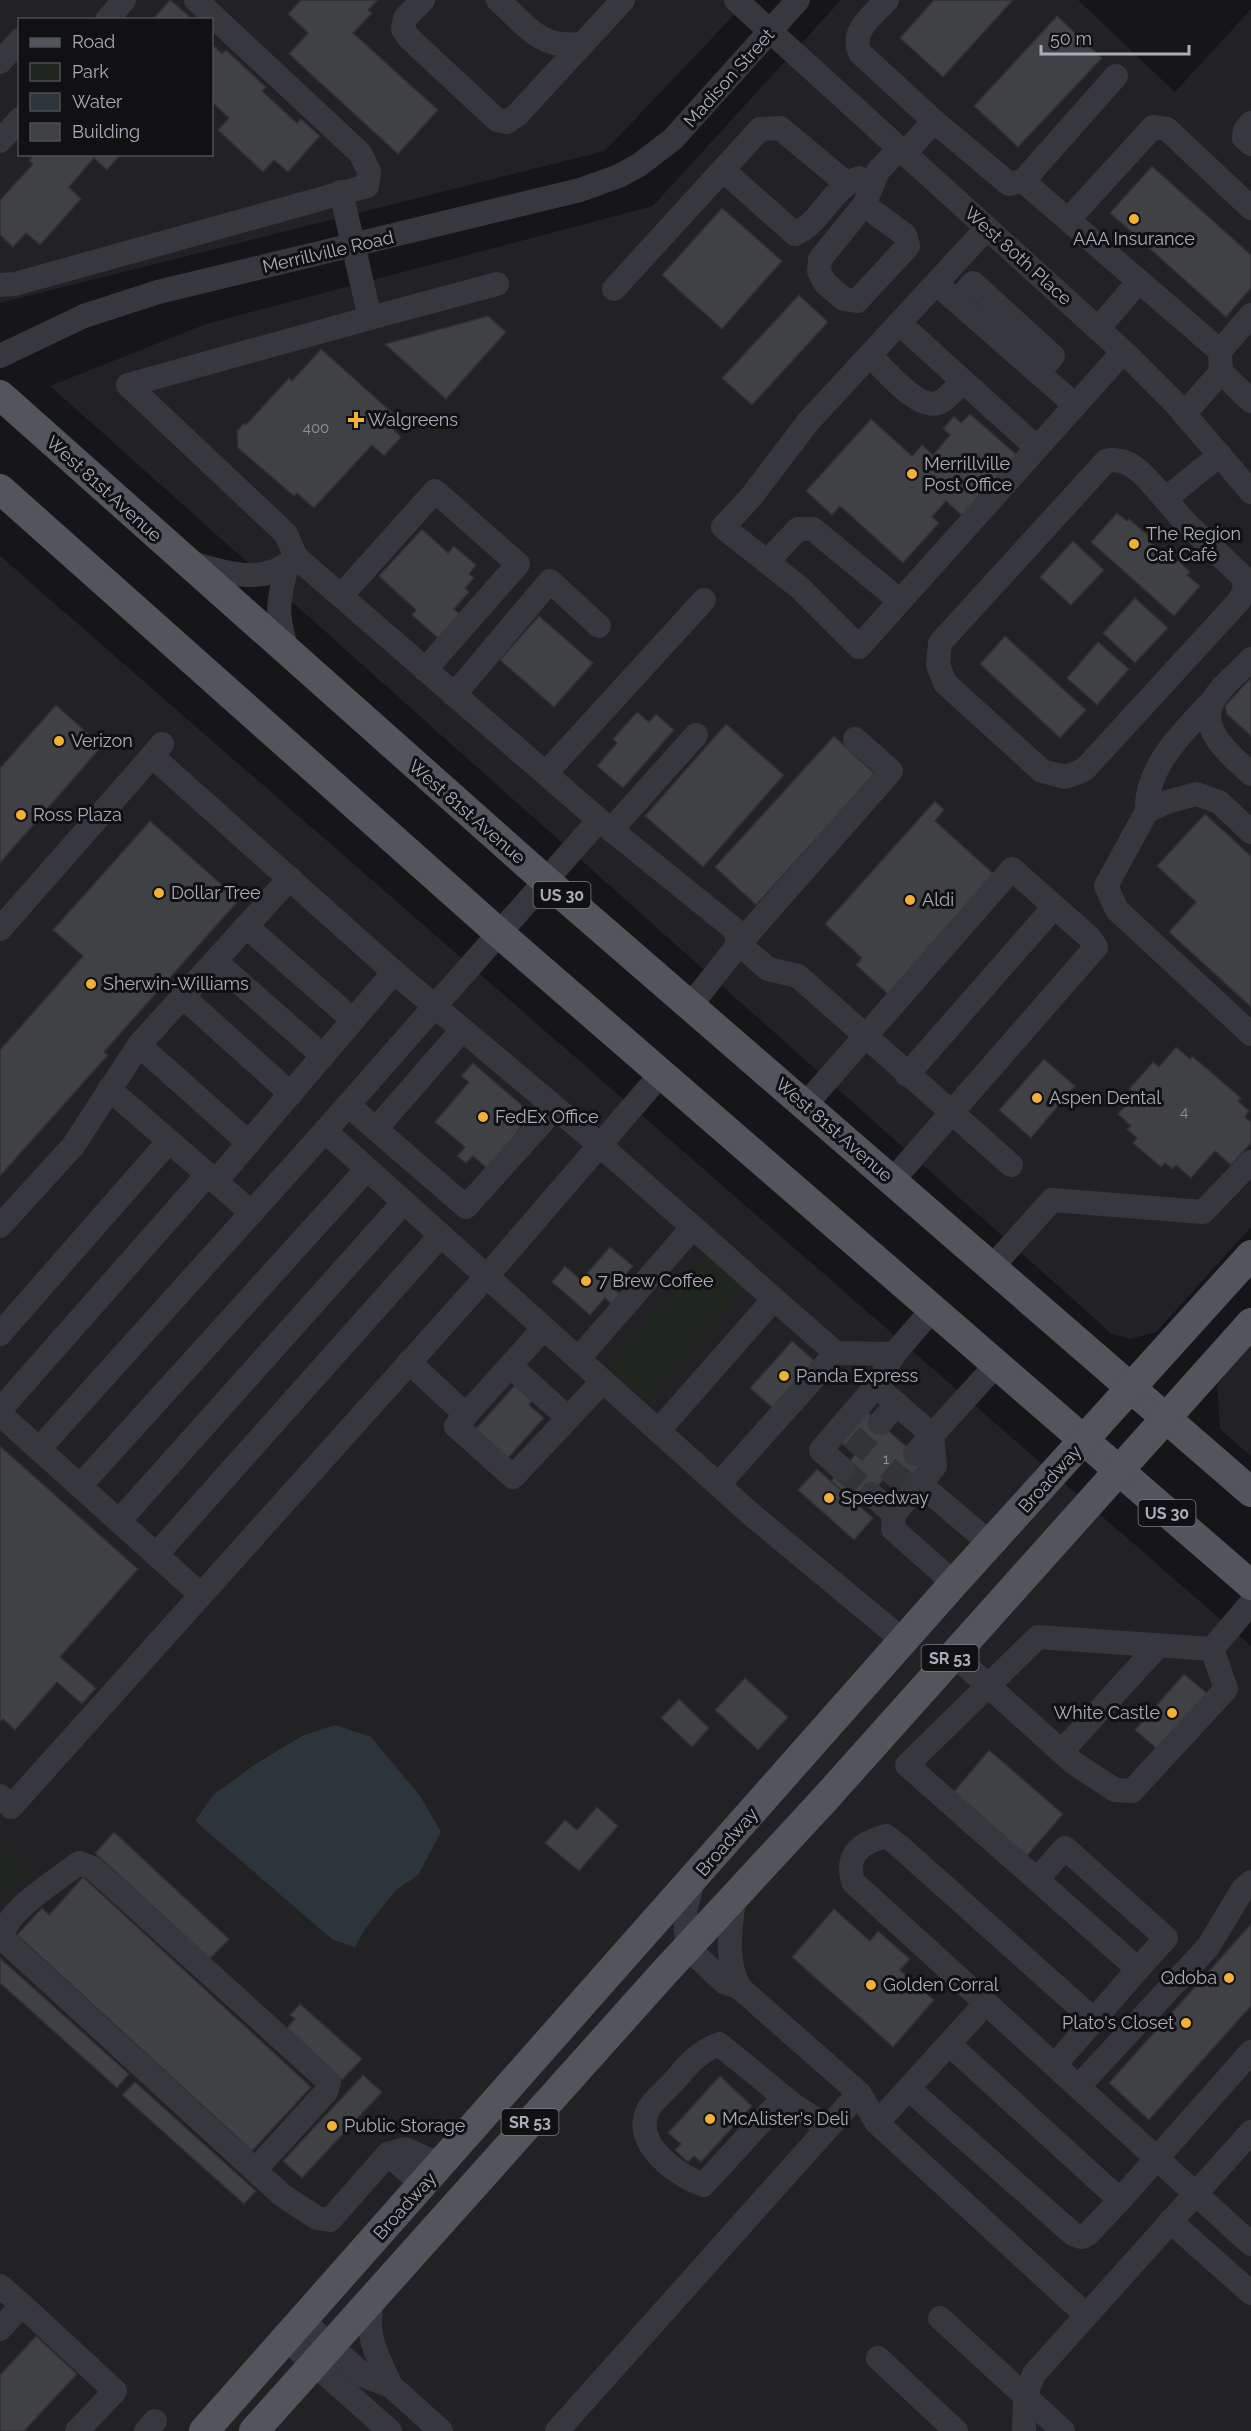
<svg xmlns="http://www.w3.org/2000/svg" width="1251" height="2431" font-family="Raleway,sans-serif">
<style>
.built{fill:#222225;fill-rule:evenodd}
.green{fill:#1e261f}
.water{fill:#2c353c}
.building{fill:#404145;stroke:#303034;stroke-width:1.5}
.lines{fill:none;stroke-linecap:round;stroke-linejoin:round}
.minor-tunnel{stroke:#333438;stroke-width:24;stroke-dasharray:24 12;stroke-linecap:butt}
.minor{stroke:#37383d;stroke-width:24}
.major{stroke:#53555c;stroke-width:30}
.poi-dot{fill:#f2b134;stroke:#111113;stroke-width:2}
.labels{text-anchor:middle;stroke-width:6;stroke-linejoin:round;paint-order:stroke}
.number-label{font-size:15px;fill:#8e929b}
.shield{fill:#111113;stroke:#7b7e86;stroke-width:1.5}
.shield-label{font-size:16px;font-weight:bold;fill:#a8adb8}
.street-label{font-size:18px;fill:#a8adb8;stroke:#111113}
.poi-label{font-size:18px;fill:#a8adb8;stroke:#111113;text-anchor:start}
</style>
<rect width="100%" height="100%" fill="#161618"/>
<g class="built">
<path d="M0,0H748L605,151L0,303ZM20,20H212V154H20Z"/>
<path d="M841,0H1078L1175,92L1251,9V1227L1156,1332L1130,1339L1112,1334L50,386L206,324L653,206Z"/>
<path d="M0,556L1251,1646V2431H0V1895L28,1873L0,1846Z"/>
<path d="M1251,1343V1456L1220,1429L1217,1381Z"/>
</g>
<g class="green">
<path d="M706,1254L744,1287L645,1400L607,1366Z"/>
<path d="M0,1846L28,1873L0,1895Z"/>
</g>
<path class="water" d="M336,1725L371,1737L420,1796L441,1832L418,1875L396,1890L365,1929L355,1947L333,1940L195,1821L213,1795L257,1763L304,1735Z"/>
<g class="building">
<path d="M170,0L189,16L187,20H152Z"/>
<path d="M301,0H378L368,10L372,13L353,33L438,110L398,154L289,54L308,33L288,14Z"/>
<path d="M934,0H1013L943,77L900,38Z"/>
<path d="M1057,16L1102,58L1018,147L974,106Z"/>
<path d="M212,44L222,54L226,50L266,87L262,91L297,123L301,119L320,136L288,172L274,160L263,172L218,130L229,118L212,102Z"/>
<path d="M34,154H121L107,170L94,158L69,187L81,199L40,245L26,233L13,247L0,235V200L33,164L29,161Z"/>
<path d="M1152,166L1251,255V288L1226,317L1110,213Z"/>
<path d="M722,208L782,261L722,329L662,275Z"/>
<path d="M799,295L828,322L752,405L722,378Z"/>
<path d="M488,316L506,332L446,399L385,344Z"/>
<path d="M321,349L397,417L389,425L401,437L384,456L372,445L314,508L297,493L294,496L238,448L237,431L244,423L246,425L289,378L292,381Z"/>
<path d="M970,414L1019,457L965,518L946,501L932,517L939,523L903,563L840,506L832,515L806,491L871,419L912,456L922,445L933,455L950,435L943,429L954,416L961,423Z"/>
<path d="M1117,513L1127,521L1129,519L1150,537L1148,540L1167,557L1171,554L1190,572L1187,575L1200,586L1174,616L1091,542Z"/>
<path d="M422,529L448,553L454,546L476,565L469,574L474,578L465,588L469,592L454,609L461,615L439,639L412,615L416,610L379,576Z"/>
<path d="M1073,541L1104,570L1071,605L1040,577Z"/>
<path d="M1135,598L1168,628L1135,663L1103,633Z"/>
<path d="M539,616L593,663L554,707L500,660Z"/>
<path d="M1005,636L1086,710L1060,738L980,664Z"/>
<path d="M1098,642L1129,669L1097,705L1067,678Z"/>
<path d="M1251,678V736L1227,714L1225,706Z"/>
<path d="M56,705L102,746L0,863V768Z"/>
<path d="M637,712L649,722L656,714L674,730L623,788L597,766L617,743L613,739Z"/>
<path d="M726,724L784,775L703,867L645,816Z"/>
<path d="M834,736L875,774L756,905L715,867Z"/>
<path d="M935,801L944,810L935,821L995,875L889,995L856,965L862,958L825,924Z"/>
<path d="M1205,814L1251,856V1007L1169,932L1196,902L1157,866Z"/>
<path d="M150,821L239,900L104,1052L108,1055L0,1176V1050L83,956L53,930Z"/>
<path d="M1176,1047L1190,1059L1192,1056L1241,1098L1238,1101L1249,1111L1245,1117L1251,1122V1143L1231,1165L1215,1151L1191,1178L1176,1165L1173,1169L1165,1163L1161,1167L1133,1143L1137,1138L1127,1129L1131,1126L1118,1114L1135,1094L1129,1089L1153,1062L1159,1067Z"/>
<path d="M1044,1059L1075,1086L1031,1138L999,1110Z"/>
<path d="M473,1063L531,1113L490,1171L473,1156L466,1163L457,1156L465,1147L435,1122L469,1082L461,1076Z"/>
<path d="M610,1247L633,1266L614,1289L622,1296L614,1306L605,1298L590,1315L552,1282L565,1266L581,1280Z"/>
<path d="M792,1341L818,1364L776,1411L750,1388Z"/>
<path d="M515,1385L532,1401L529,1405L544,1418L506,1460L474,1431Z"/>
<path d="M867,1412L924,1462L897,1493L883,1480L860,1506L831,1481L855,1455L840,1442Z"/>
<path d="M0,1446L138,1569L60,1657L96,1688L82,1704L57,1682L15,1730L3,1719L0,1722Z"/>
<path d="M817,1469L873,1518L854,1540L798,1490Z"/>
<path d="M1184,1674L1210,1696L1161,1752L1135,1730Z"/>
<path d="M745,1678L788,1717L758,1750L715,1710Z"/>
<path d="M679,1699L709,1728L692,1747L661,1718Z"/>
<path d="M989,1750L1063,1814L1027,1856L953,1793Z"/>
<path d="M597,1807L618,1826L579,1871L545,1843L565,1820L577,1830Z"/>
<path d="M114,1832L229,1939L210,1959L95,1853Z"/>
<path d="M83,1877L311,2087L252,2151L17,1935L42,1908L49,1915Z"/>
<path d="M834,1909L870,1941L878,1931L910,1959L900,1970L934,2000L893,2047L792,1957Z"/>
<path d="M1251,1924V2006L1149,2120L1109,2083Z"/>
<path d="M0,1958L129,2074L117,2088L0,1983Z"/>
<path d="M300,2004L362,2059L342,2080L287,2028L295,2019L290,2015Z"/>
<path d="M363,2075L382,2092L302,2178L283,2161Z"/>
<path d="M720,2076L752,2106L701,2162L694,2156L688,2162L675,2150L681,2144L668,2133Z"/>
<path d="M135,2082L256,2191L244,2204L122,2095Z"/>
<path d="M36,2336L77,2374L24,2431H0V2375Z"/>
</g>
<g class="lines">
<g class="minor-tunnel">
<path d="M853,1453L880,1423"/>
<path d="M842,1469L871,1494"/>
<path d="M889,1485L915,1454"/>
</g>
<g class="minor">
<path d="M423,0L405,18L403,29L409,38L497,120L507,122L517,115L623,0"/>
<path d="M498,0C527,26 541,51 583,43"/>
<path d="M736,0L1128,356L1176,404L1251,492"/>
<path d="M887,0C872,16 850,31 860,53L934,121L905,153"/>
<path d="M107,20L124,0"/>
<path d="M0,62L20,40"/>
<path d="M934,121L1009,184L1023,181L1116,76"/>
<path d="M1251,123L1245,130L1244,138L1251,144"/>
<path d="M0,141L20,119"/>
<path d="M723,170L795,234C822,222 831,188 859,178"/>
<path d="M1023,181L1220,351L1221,372L1184,414"/>
<path d="M341,192L370,318L128,385L286,534L296,557L599,820L734,929L739,944"/>
<path d="M864,205L905,235L908,246L857,301L844,299L825,283L819,271L820,259L864,205L878,171L900,148"/>
<path d="M1068,220L1153,127L1167,129L1251,208"/>
<path d="M987,228L808,422L751,497L723,527L800,588L859,647L1123,352"/>
<path d="M937,284L1075,405"/>
<path d="M0,285L15,284L367,186L369,171L360,153L196,0"/>
<path d="M614,289L760,129L780,128L846,183"/>
<path d="M957,301L973,283L1053,356L1038,372"/>
<path d="M370,318L497,284"/>
<path d="M900,324L1037,448"/>
<path d="M1098,329L1139,281"/>
<path d="M1220,351L1251,315"/>
<path d="M870,355C884,369 921,415 942,401C950,396 956,387 963,381"/>
<path d="M0,356L84,316L158,292L580,190L619,176L639,165L673,139L798,0"/>
<path d="M1221,372L1251,401"/>
<path d="M1165,499C1149,481 1132,455 1106,461L940,643L938,665L945,683L1042,771L1065,777L1084,770L1239,601L1245,589L1243,577L1186,523L1165,499L1220,455"/>
<path d="M767,562L798,529H813L900,601"/>
<path d="M192,563C227,574 267,586 296,557"/>
<path d="M287,566C277,604 276,615 288,653"/>
<path d="M341,596L435,491L518,564L425,670"/>
<path d="M1251,659C1240,672 1220,686 1213,701C1197,730 1233,757 1251,774"/>
<path d="M454,695L550,581L599,626"/>
<path d="M162,744L152,756L394,972L601,1146L774,1299"/>
<path d="M546,773L704,600"/>
<path d="M1147,811C1145,767 1184,731 1212,701"/>
<path d="M599,820L325,1131L752,1515L905,1642"/>
<path d="M611,830L696,735"/>
<path d="M1251,832L1219,802L1196,794L1167,802L1147,811L1106,886L1117,910L1251,1034"/>
<path d="M246,926L353,1020"/>
<path d="M0,929L152,756"/>
<path d="M739,944L891,771L855,739"/>
<path d="M215,961L323,1056"/>
<path d="M182,996L291,1094"/>
<path d="M690,1006L739,944L768,969L798,976L1011,1165"/>
<path d="M139,1045L249,1143"/>
<path d="M907,1075L1054,907"/>
<path d="M109,1089L252,1213"/>
<path d="M348,1105L466,1207L555,1108"/>
<path d="M805,1105L1012,869L1089,937L1096,947L892,1181"/>
<path d="M376,1129L462,1030"/>
<path d="M216,1181L394,972"/>
<path d="M0,1226L73,1146L139,1045L290,878"/>
<path d="M992,1267L1052,1200L1203,1212L1251,1162"/>
<path d="M544,1328L456,1426L513,1477L603,1381"/>
<path d="M0,1334L169,1141"/>
<path d="M894,1354L932,1310"/>
<path d="M579,1358L693,1227"/>
<path d="M409,1362L466,1415"/>
<path d="M510,1366L567,1417"/>
<path d="M0,1410L208,1174"/>
<path d="M0,1414L201,1595"/>
<path d="M880,1423L897,1404"/>
<path d="M659,1430L774,1299L836,1353L894,1354L876,1386L932,1435L935,1466L894,1514L893,1529L954,1583"/>
<path d="M39,1449L325,1131"/>
<path d="M915,1454L996,1365"/>
<path d="M842,1469L821,1450L876,1386"/>
<path d="M719,1484L836,1353"/>
<path d="M920,1484L991,1544"/>
<path d="M80,1486L367,1169"/>
<path d="M871,1494L894,1514"/>
<path d="M119,1521L404,1202"/>
<path d="M156,1555L441,1235"/>
<path d="M953,1654L1074,1763L1115,1790L1132,1791L1226,1689L1212,1649"/>
<path d="M1062,1751L1158,1646"/>
<path d="M0,1796L11,1807L487,1276L661,1074"/>
<path d="M1037,1879L1065,1848L1166,1938L1138,1969"/>
<path d="M693,1881L685,1911L687,1947L724,1982L740,1988"/>
<path d="M734,1898C731,1928 724,1961 740,1988L859,2093L877,2123L1086,2315"/>
<path d="M986,2003L853,1882C845,1854 861,1843 886,1836L898,1845L1094,2020"/>
<path d="M949,2044L1120,2200L1251,2052"/>
<path d="M1055,2065L1138,1969L907,1765L1038,1637L1212,1649L1251,1603"/>
<path d="M1078,2087L1208,1947L1243,1889L1251,1882"/>
<path d="M909,2089L1073,2234L1082,2237L1088,2234L1120,2200"/>
<path d="M784,2097L703,2185C676,2174 630,2143 649,2108C655,2099 666,2090 674,2081C689,2064 697,2053 719,2044L796,2107L828,2127"/>
<path d="M877,2123L986,2003L1251,2244"/>
<path d="M388,2154L423,2185"/>
<path d="M256,2169L326,2092L329,2082L93,1868L79,1863C57,1880 5,1911 2,1938L282,2195L317,2218L330,2220L388,2154L405,2149L441,2165"/>
<path d="M1170,2221L1251,2293"/>
<path d="M0,2286L22,2305"/>
<path d="M373,2297C364,2335 376,2353 391,2386"/>
<path d="M940,2318L1025,2396L1024,2431"/>
<path d="M303,2321L364,2376L391,2386L441,2431"/>
<path d="M0,2329L22,2305L115,2391L77,2431"/>
<path d="M286,2339L390,2431"/>
<path d="M878,2358L956,2431"/>
<path d="M146,2431L155,2421"/>
<path d="M557,2431L859,2093"/>
<path d="M1063,2431L1025,2396L1034,2374L1251,2132"/>
</g>
<g class="major">
<path d="M0,395L545,880L1251,1492"/>
<path d="M0,489L500,934L1251,1585"/>
<path d="M204,2431L954,1583L1251,1255"/>
<path d="M254,2431L662,1975L824,1800L1251,1323"/>
</g>
</g>
<g class="poi-dot">
<circle cx="1134" cy="219" r="6"/>
<path d="M353 411h6v6h6v6h-6v6h-6v-6h-6v-6h6z"/>
<circle cx="912" cy="474" r="6"/>
<circle cx="1134" cy="544" r="6"/>
<circle cx="59" cy="741" r="6"/>
<circle cx="21" cy="815" r="6"/>
<circle cx="159" cy="893" r="6"/>
<circle cx="910" cy="900" r="6"/>
<circle cx="91" cy="984" r="6"/>
<circle cx="1037" cy="1098" r="6"/>
<circle cx="483" cy="1117" r="6"/>
<circle cx="586" cy="1281" r="6"/>
<circle cx="784" cy="1376" r="6"/>
<circle cx="829" cy="1498" r="6"/>
<circle cx="1172" cy="1713" r="6"/>
<circle cx="1229" cy="1978" r="6"/>
<circle cx="871" cy="1985" r="6"/>
<circle cx="1186" cy="2023" r="6"/>
<circle cx="710" cy="2119" r="6"/>
<circle cx="332" cy="2126" r="6"/>
</g>
<g class="labels">
<g class="number-label">
<text x="316" y="433">400</text>
<text x="1184" y="1117">4</text>
<text x="886" y="1464">1</text>
</g>
<g class="shield">
<rect x="533.5" y="882" width="57" height="26" rx="4.5"/>
<rect x="1138.5" y="1500" width="57" height="26" rx="4.5"/>
<rect x="921.5" y="1645" width="57" height="26" rx="4.5"/>
<rect x="501.5" y="2109" width="57" height="26" rx="4.5"/>
</g>
<g class="shield-label">
<text x="562" y="901">US 30</text>
<text x="1167" y="1519">US 30</text>
<text x="950" y="1664">SR 53</text>
<text x="530" y="2128">SR 53</text>
</g>
<g class="street-label">
<text transform="translate(729 78) rotate(-48)" y="6">Madison Street</text>
<text transform="translate(328 252) rotate(-13)" y="6">Merrillville Road</text>
<text transform="translate(1018 256) rotate(42)" y="6">West 80th Place</text>
<text transform="translate(104 489) rotate(42)" y="6">West 81st Avenue</text>
<text transform="translate(467 812) rotate(41)" y="6">West 81st Avenue</text>
<text transform="translate(834 1130) rotate(41)" y="6">West 81st Avenue</text>
<text transform="translate(1050 1479) rotate(-48)" y="6">Broadway</text>
<text transform="translate(727 1842) rotate(-49)" y="6">Broadway</text>
<text transform="translate(405 2206) rotate(-48)" y="6">Broadway</text>
</g>
<g class="poi-label">
<text x="1134" y="245" text-anchor="middle">AAA Insurance</text>
<text x="368" y="426">Walgreens</text>
<text x="924" y="470">Merrillville<tspan x="924" dy="21">Post Office</tspan></text>
<text x="1146" y="540">The Region<tspan x="1146" dy="21">Cat Café</tspan></text>
<text x="71" y="747">Verizon</text>
<text x="33" y="821">Ross Plaza</text>
<text x="171" y="899">Dollar Tree</text>
<text x="922" y="906">Aldi</text>
<text x="103" y="990">Sherwin-Williams</text>
<text x="1049" y="1104">Aspen Dental</text>
<text x="495" y="1123">FedEx Office</text>
<text x="598" y="1287">7 Brew Coffee</text>
<text x="796" y="1382">Panda Express</text>
<text x="841" y="1504">Speedway</text>
<text x="1160" y="1719" text-anchor="end">White Castle</text>
<text x="1217" y="1984" text-anchor="end">Qdoba</text>
<text x="883" y="1991">Golden Corral</text>
<text x="1174" y="2029" text-anchor="end">Plato's Closet</text>
<text x="722" y="2125">McAlister's Deli</text>
<text x="344" y="2132">Public Storage</text>
</g>
</g>
<rect x="18" y="18" width="195" height="138" fill="#111113" stroke="#4d4f55" stroke-width="1.5"/>
<rect x="30" y="38" width="30" height="9" fill="#53555c" stroke="#4d4f55" stroke-width="1.5"/>
<text x="72" y="48" font-size="18" fill="#a8adb8">Road</text>
<rect x="30" y="63" width="30" height="18" fill="#1e261f" stroke="#4d4f55" stroke-width="1.5"/>
<text x="72" y="78" font-size="18" fill="#a8adb8">Park</text>
<rect x="30" y="93" width="30" height="18" fill="#2c353c" stroke="#4d4f55" stroke-width="1.5"/>
<text x="72" y="108" font-size="18" fill="#a8adb8">Water</text>
<rect x="30" y="123" width="30" height="18" fill="#404145" stroke="#4d4f55" stroke-width="1.5"/>
<text x="72" y="138" font-size="18" fill="#a8adb8">Building</text>
<path d="M1041 45v9h148v-9" fill="none" stroke="#a8adb8" stroke-width="3"/>
<text x="1050" y="45" font-size="18" fill="#a8adb8" stroke="#111113" stroke-width="4.5" paint-order="stroke">50 m</text>
</svg>
